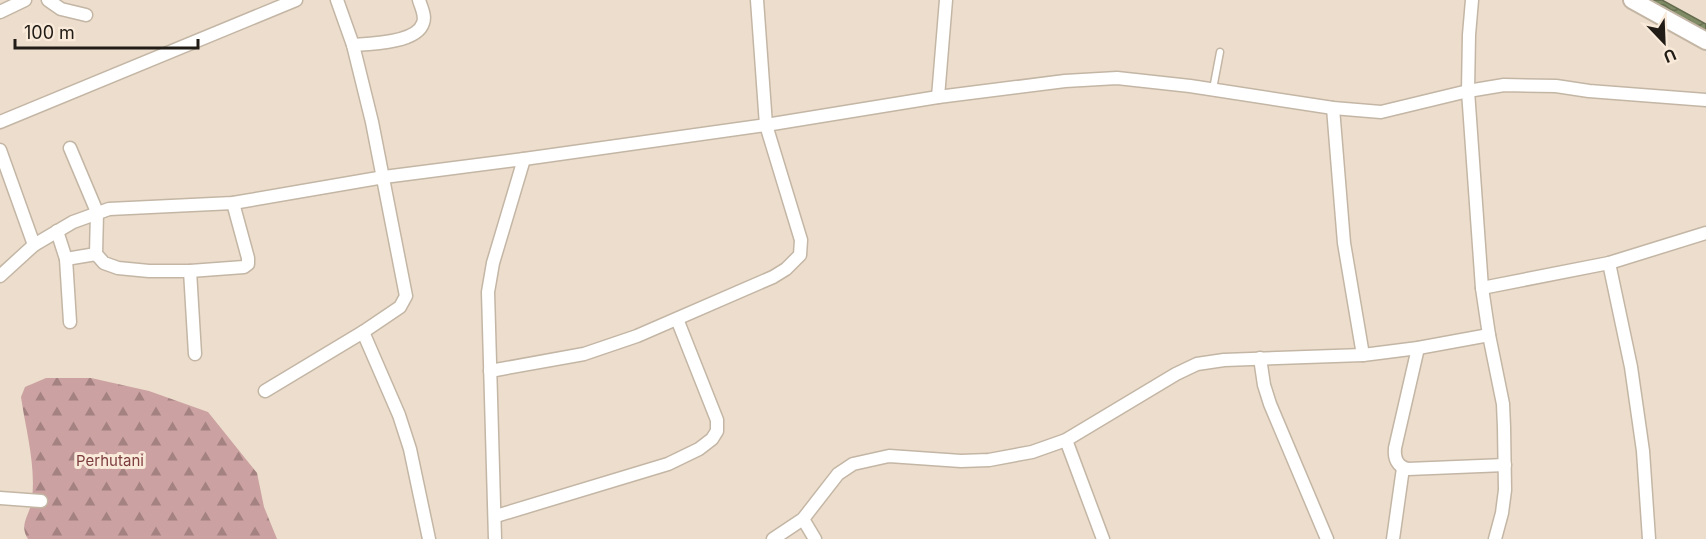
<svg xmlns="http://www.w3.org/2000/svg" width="1706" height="539" font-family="Inter,sans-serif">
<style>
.forest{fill:url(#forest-firs)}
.water{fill:url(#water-waves);stroke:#636a4d;stroke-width:1.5}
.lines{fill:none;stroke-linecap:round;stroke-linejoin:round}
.service-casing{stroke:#c4b6a5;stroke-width:9}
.minor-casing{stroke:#c4b6a5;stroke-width:15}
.tertiary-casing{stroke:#c4b6a5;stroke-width:20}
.service{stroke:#fff;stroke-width:6}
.minor{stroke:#fff;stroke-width:12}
.tertiary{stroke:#fff;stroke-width:16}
.labels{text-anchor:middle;stroke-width:6;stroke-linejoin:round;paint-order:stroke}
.park-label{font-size:15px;fill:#7d3d40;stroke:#f9ead9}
</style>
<defs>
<pattern id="forest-firs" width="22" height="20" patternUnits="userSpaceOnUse" patternTransform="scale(1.5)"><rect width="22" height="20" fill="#cba1a1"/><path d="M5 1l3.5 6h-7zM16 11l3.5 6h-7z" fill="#a48282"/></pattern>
<pattern id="water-waves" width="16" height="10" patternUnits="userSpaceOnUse" patternTransform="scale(1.5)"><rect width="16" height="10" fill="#7f8b64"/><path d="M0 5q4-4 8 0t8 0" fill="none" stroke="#687151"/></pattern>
</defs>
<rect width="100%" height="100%" fill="#ecddcc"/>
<path class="forest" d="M46,378H91L149,391L208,412L257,473L264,507L277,539H28C18,524 31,514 32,499C36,465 26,431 21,397L25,387Z"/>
<path class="water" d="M1648,0H1662L1706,24V31Z"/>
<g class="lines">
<g class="service-casing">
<path id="service" d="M1213,89L1220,52"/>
</g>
<g class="minor-casing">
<g id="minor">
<path d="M48,0L61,9L86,15"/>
<path d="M1472,0L1469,35L1468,91L1482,288L1489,335L1503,404L1504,427L1505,490L1502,513L1495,539"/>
<path d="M0,12L25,0"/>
<path d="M353,45C370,44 417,43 423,23C426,16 421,7 419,0"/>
<path d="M938,97L946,0"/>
<path d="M1333,108L1344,243L1363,355"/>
<path d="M0,122L296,0"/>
<path d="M70,148L97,212L96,254L104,263L118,268L149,271H190L244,267L248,264V258L233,203"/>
<path d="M0,150L34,245"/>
<path d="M57,231L66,259L70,322"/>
<path d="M66,259L96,254"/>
<path d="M1609,263L1631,367L1643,451L1649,539"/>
<path d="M190,271L195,354"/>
<path d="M0,276L34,245L73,222L109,209L233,203L384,177L524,159L766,125L938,97L1065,81L1117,78L1190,86L1333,108L1381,112L1468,91L1504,85L1556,86L1589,91L1706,100"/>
<path d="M1482,288L1609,263L1706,233"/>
<path d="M363,332L399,415L410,449L429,539"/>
<path d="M1418,348L1395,448C1394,458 1397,467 1408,469L1505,465"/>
<path d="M1260,358L1264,385L1270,404L1327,539"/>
<path d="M490,371L584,354L637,336L773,277L786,269L800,255L801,240L766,125L757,0"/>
<path d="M265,391L363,332L400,307L406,296L372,122L353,45L337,0"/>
<path d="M1066,440L1103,539"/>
<path d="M0,498L41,501"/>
<path d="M496,516L668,464L699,449L712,439L717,431V420L677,319"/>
<path d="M803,519L815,539"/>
<path d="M495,539L488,292L493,263L524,159"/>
<path d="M773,539L803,519L838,474L853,464L889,456L961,461L989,460L1032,452L1066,440L1176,374L1197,364L1224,360L1363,355L1418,348L1489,335"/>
<path d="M1393,539L1403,468"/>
</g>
</g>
<g class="tertiary-casing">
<path id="tertiary" d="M1632,0L1706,41"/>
</g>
<use href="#service" class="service"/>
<use href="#minor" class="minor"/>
<use href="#tertiary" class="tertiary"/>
</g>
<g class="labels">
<g class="park-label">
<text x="110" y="466">Perhutani</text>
</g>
</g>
<g transform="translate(1664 42) rotate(157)" stroke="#f9ead9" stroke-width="4.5" paint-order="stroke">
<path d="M0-4.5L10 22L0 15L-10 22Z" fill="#211c16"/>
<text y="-9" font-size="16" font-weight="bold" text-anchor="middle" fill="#211c16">U</text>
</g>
<path d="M15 39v9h183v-9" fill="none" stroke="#211c16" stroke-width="3"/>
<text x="24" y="39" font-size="18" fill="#211c16" stroke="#f9ead9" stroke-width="4.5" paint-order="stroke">100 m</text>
</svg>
